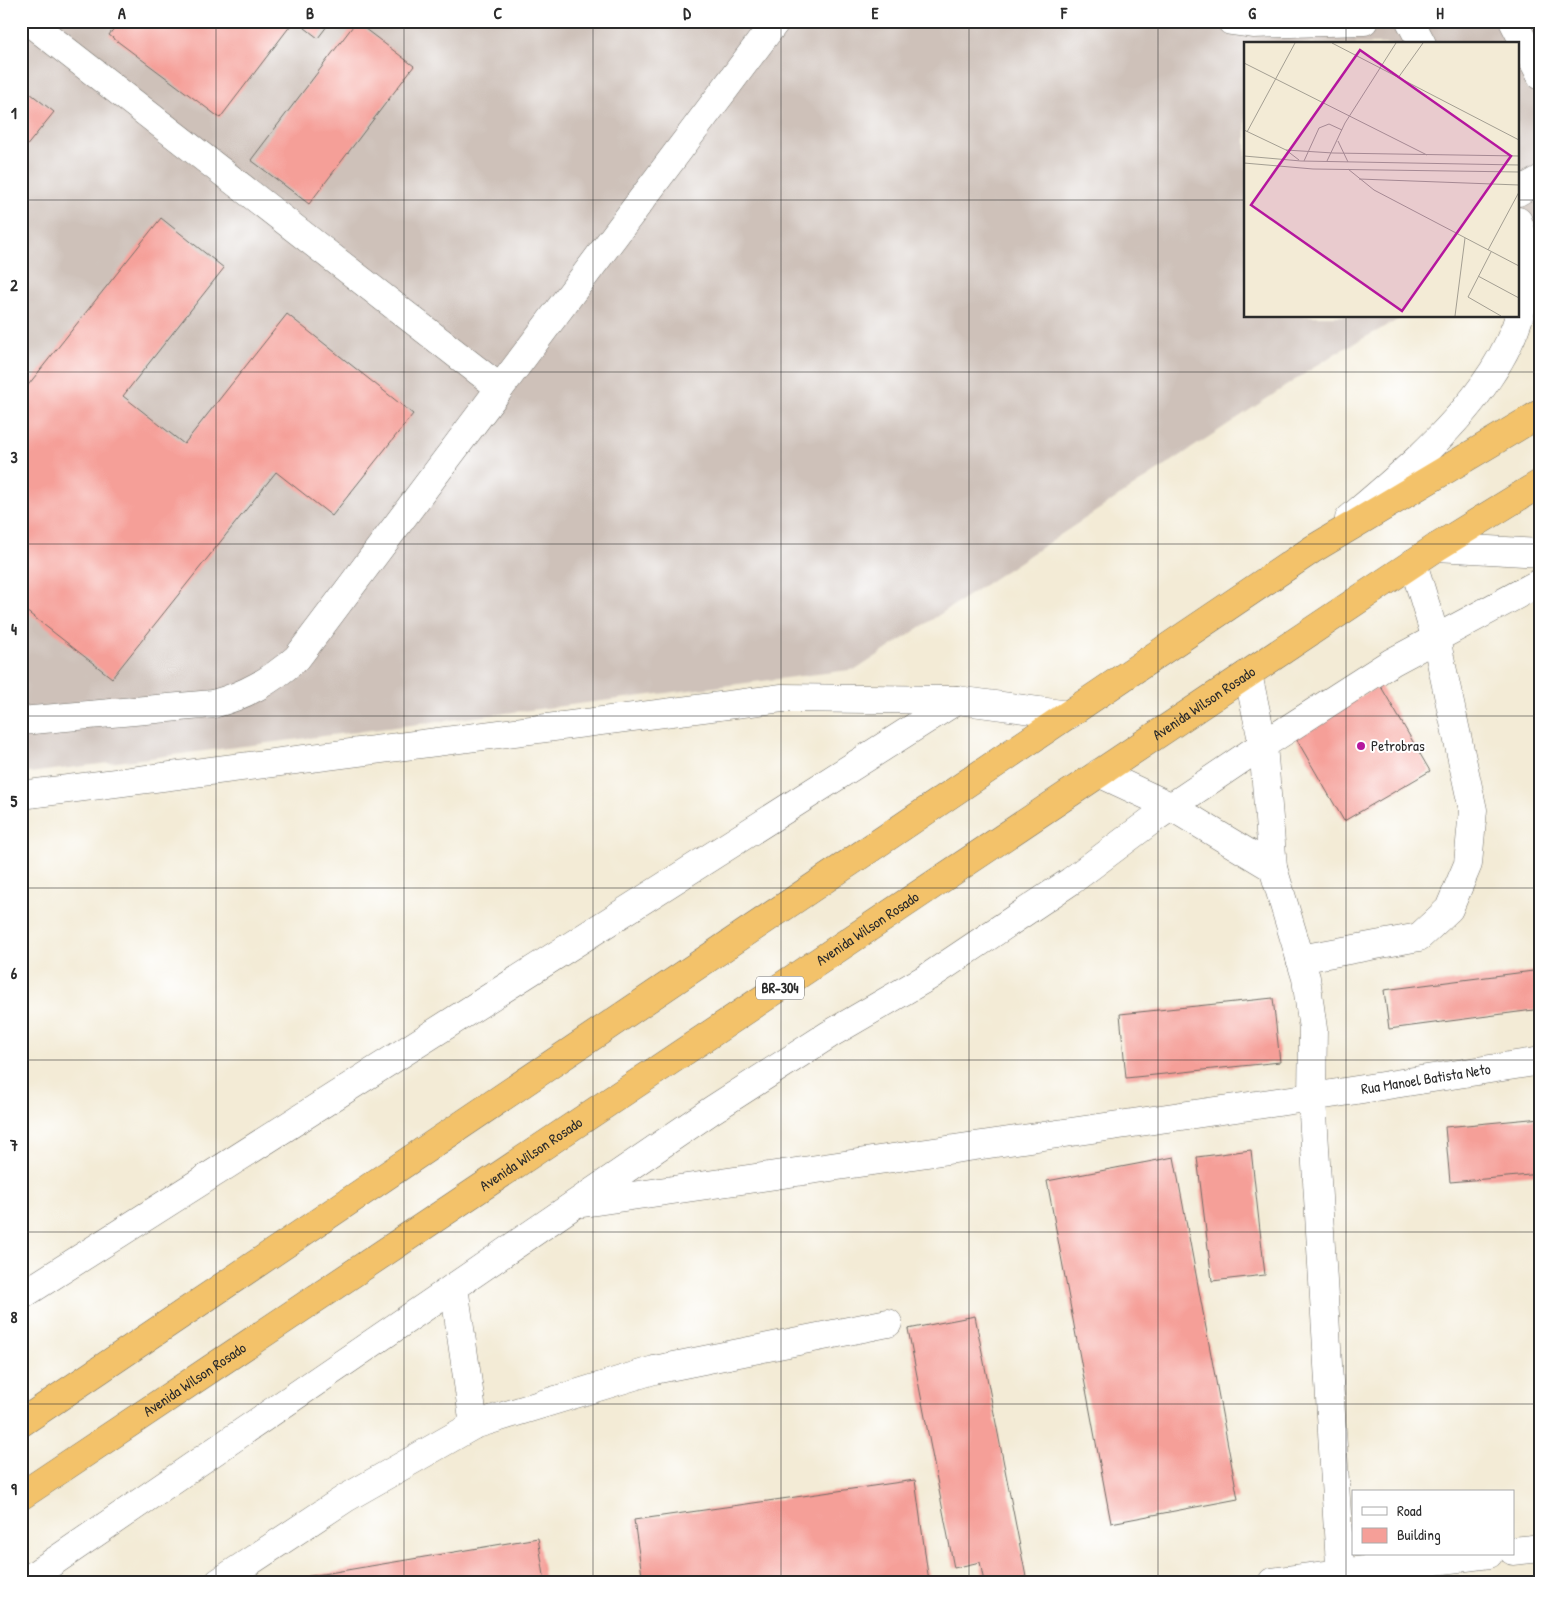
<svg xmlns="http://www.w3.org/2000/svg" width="1562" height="1603" font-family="'Patrick Hand',sans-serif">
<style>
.industrial{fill:#cec1b9}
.building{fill:#f59f98}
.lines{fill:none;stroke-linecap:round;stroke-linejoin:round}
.minor-casing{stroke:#716e67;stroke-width:29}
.highway-casing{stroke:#716e67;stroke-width:29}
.minor{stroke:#fff;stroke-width:28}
.highway{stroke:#f3c26a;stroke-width:28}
.grid{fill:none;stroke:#2b2b2b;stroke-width:1;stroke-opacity:0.55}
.poi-dot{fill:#b5179e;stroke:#fff;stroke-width:2}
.labels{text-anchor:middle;stroke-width:4;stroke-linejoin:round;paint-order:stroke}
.shield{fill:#fff;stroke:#6b6b6b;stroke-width:1}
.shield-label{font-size:14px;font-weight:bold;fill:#2b2b2b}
.street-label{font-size:15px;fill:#2b2b2b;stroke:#fff}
.poi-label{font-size:15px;fill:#2b2b2b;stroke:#fff;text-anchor:start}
.inset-road{fill:none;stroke:#a39e92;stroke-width:1}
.view{fill:#b5179e;fill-opacity:0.15;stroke:#b5179e;stroke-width:2.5}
.inset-edge{fill:none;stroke:#2b2b2b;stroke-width:2.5}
.neatline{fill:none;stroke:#2b2b2b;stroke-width:2}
.grid-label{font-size:16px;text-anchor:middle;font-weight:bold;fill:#2b2b2b}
</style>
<rect width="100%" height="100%" fill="#fff"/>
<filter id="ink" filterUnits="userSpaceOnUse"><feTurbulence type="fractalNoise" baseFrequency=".02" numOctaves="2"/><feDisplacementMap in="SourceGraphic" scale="10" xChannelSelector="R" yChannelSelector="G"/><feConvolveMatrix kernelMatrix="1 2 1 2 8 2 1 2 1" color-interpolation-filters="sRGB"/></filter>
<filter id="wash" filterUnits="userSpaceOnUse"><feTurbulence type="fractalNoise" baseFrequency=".0096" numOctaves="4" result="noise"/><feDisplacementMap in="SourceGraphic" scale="20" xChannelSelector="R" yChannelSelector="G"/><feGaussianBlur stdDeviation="1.12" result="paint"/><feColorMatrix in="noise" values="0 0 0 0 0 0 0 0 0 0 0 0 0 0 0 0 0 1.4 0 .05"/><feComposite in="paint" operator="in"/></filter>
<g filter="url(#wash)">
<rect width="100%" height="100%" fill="#f3ebd6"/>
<path class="industrial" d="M21,21H1541V243L1518,256V44H1246V316H1405L1336,353L857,669L21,774Z"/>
<g id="blocks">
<g class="building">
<path d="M119,21H294L220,118L109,35Z"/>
<path d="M296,21H331L318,38Z"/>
<path d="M356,22L414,66L309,204L251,160Z"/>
<path d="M21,86L54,112L21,153Z"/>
<path d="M161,218L224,268L123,396L184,444L287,314L413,414L332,516L276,472L112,678L21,607V394Z"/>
<path d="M1380,685L1430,771L1344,821L1294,735Z"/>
<path d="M1541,970V1009L1389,1029L1384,990Z"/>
<path d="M1273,998L1280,1062L1126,1078L1120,1014Z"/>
<path d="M1541,1118V1174L1450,1182L1445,1127Z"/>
<path d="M1251,1150L1265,1275L1212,1281L1197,1157Z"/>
<path d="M1174,1157L1238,1499L1111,1523L1047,1181Z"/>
<path d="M975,1316L1027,1582H984L980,1562L954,1568L908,1329Z"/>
<path d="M915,1480L929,1582H643L634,1520Z"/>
<path d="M538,1538L545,1582H281V1581Z"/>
</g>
</g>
</g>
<g filter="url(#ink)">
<use href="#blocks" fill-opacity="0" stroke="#716e67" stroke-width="1"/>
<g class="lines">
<g class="minor-casing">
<g id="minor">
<path d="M28,21L500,388"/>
<path d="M1231,21L1253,24L1364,21"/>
<path d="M1410,21L1422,44"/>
<path d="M1513,21L1541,76"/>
<path d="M1518,192L1541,179"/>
<path d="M1349,519C1428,452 1562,343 1518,221"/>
<path d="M1437,547L1541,553"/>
<path d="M1248,674L1263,745L1273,868L1306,978L1313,1029L1312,1097L1341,1582"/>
<path d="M21,721L213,704C247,695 270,681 297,658L776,21"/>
<path d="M1099,773L1172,807L1273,868"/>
<path d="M21,795L782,698L957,700L1069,715"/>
<path d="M1300,959L1419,937L1449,909L1468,864L1473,810L1436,639L1413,563"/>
<path id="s1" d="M583,1203L1312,1097L1541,1061"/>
<path d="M454,1287L474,1425"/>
<path d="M21,1296L957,700"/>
<path d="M1513,1551L1541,1548"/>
<path d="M24,1582L712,1110L830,1034L928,977L1071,881L1156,817L1249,754L1392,662L1541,582"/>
<path d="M219,1582L346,1498L474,1425L654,1370L888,1323"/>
<path d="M1272,1582L1489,1554"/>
</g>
</g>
<g class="highway-casing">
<g id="highway">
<path d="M21,1423L1313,549L1541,413"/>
<path id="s2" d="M21,1496L1437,547L1541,483"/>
</g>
</g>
<use href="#minor" class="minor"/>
<use href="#highway" class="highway"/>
</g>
</g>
<path class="grid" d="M216,21V1582M404,21V1582M593,21V1582M781,21V1582M969,21V1582M1158,21V1582M1346,21V44M21,200H1246M1518,200H1541M1346,316V1582M21,372H1541M21,544H1541M21,716H1541M21,888H1541M21,1060H1541M21,1232H1541M21,1404H1541"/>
<circle class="poi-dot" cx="1361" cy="746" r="5"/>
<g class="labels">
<rect class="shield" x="756" y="976.5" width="48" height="23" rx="4"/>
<g class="shield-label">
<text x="780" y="993">BR-304</text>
</g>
<g class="street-label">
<text dy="5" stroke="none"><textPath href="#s2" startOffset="1424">Avenida Wilson Rosado</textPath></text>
<text dy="5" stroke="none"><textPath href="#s2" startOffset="1019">Avenida Wilson Rosado</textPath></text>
<text dy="5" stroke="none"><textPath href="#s1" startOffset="852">Rua Manoel Batista Neto</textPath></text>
<text dy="5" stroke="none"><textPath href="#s2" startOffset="614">Avenida Wilson Rosado</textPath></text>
<text dy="5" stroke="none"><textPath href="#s2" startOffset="209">Avenida Wilson Rosado</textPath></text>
</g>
<g class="poi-label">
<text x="1371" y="751">Petrobras</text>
</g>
</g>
<g transform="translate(1244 42)">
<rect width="275" height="275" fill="#f3ebd6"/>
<path class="inset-road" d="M88,1L275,98M0,21L183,113M154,36L179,1M0,88L42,108L55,118M3,90L51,1M94,99L104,120M42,108L89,111L275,114M0,114L57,119L275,123M60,119L75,86L85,82L98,88M83,119L101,81L152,1M0,121L69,127L275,130M104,127L130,148L275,224M115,137L275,143M244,208L275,150M247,210L224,255L257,274M234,234L275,256M211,274L221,196"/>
<path class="view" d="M116,8L267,114L158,269L7,163Z"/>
<rect width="275" height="275" class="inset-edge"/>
</g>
<rect width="1562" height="1603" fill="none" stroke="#fff" stroke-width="55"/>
<rect x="1352" y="1490" width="162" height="65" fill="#ffffff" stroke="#aaaaaa"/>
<rect x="1362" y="1507" width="25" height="8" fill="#ffffff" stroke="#aaaaaa"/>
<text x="1397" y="1516" font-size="15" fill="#2b2b2b">Road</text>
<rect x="1362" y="1528" width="25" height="15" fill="#f59f98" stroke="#aaaaaa"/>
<text x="1397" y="1540" font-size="15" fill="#2b2b2b">Building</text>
<rect x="28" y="28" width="1506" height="1548" class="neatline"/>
<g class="grid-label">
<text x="122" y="19">A</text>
<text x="310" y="19">B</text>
<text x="498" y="19">C</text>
<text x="687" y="19">D</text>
<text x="875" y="19">E</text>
<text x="1064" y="19">F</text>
<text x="1252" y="19">G</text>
<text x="1440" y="19">H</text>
<text x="14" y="119">1</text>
<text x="14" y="291">2</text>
<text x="14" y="463">3</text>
<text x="14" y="635">4</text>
<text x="14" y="807">5</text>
<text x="14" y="979">6</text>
<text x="14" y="1151">7</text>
<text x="14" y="1323">8</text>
<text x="14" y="1495">9</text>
</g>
</svg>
